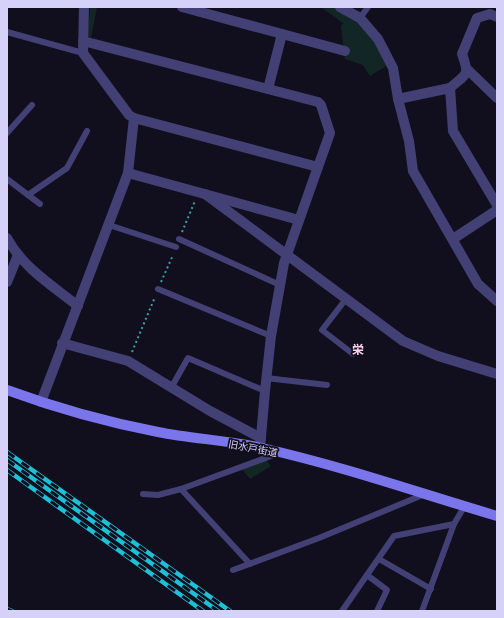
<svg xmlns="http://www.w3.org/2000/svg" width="504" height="618" font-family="Rubik,'Noto Sans JP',sans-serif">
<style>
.green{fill:#132626}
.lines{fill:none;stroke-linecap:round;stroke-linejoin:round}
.path{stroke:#3da09d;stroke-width:2;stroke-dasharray:2 3;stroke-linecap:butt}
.lane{stroke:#434076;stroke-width:6}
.street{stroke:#434076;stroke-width:10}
.secondary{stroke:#7b75ec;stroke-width:10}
.rail-casing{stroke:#1ec0d7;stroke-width:4.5}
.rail{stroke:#110f1d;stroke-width:3;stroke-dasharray:9;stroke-linecap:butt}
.labels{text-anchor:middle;stroke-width:3.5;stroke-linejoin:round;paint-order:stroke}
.street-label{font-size:10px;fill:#d6d1f9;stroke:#110f1d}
.quarter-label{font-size:12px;font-weight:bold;fill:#f9d3ea;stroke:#110f1d}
</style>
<rect width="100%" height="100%" fill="#110f1d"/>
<g class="green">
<path d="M90,7H97L91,38L88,35Z"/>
<path d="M321,7H340L360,18L391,63L370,76L363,65L345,59L341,27L343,23Z"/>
<path d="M265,458L271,466L250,479L240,467Z"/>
</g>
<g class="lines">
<g class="path">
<path d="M182,232L195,201"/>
<path d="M161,282L173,255"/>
<path d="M132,352L155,297"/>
</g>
<g class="lane">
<path d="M360,18L368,7"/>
<path d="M7,32L83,53"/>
<path d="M7,133L32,105"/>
<path d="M7,179L40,204"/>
<path d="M28,195L67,168L87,131"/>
<path d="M109,225L176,247"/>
<path d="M179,239L280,285"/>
<path d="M158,289L271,336"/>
<path d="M346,299L322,330L353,354"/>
<path d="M266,378L327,385"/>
<path d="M171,388L188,358L265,391"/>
<path d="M143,494L158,495L181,489"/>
<path d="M379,559L431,589"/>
<path d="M250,564L181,489L279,453"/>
<path d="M233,570L319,538L425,494"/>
<path d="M367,575L387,590L377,611"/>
<path d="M342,611L394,536L454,524L464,507"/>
<path d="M422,611L454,524"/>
</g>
<g class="street">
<path d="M182,7L345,51"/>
<path d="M340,7L360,18L378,39L393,68L398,99L409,141L413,171L478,284L497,301"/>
<path d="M83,41L318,102L321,105L330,133L284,263L271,336L265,391L260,448"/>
<path d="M468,70L497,98"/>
<path d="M450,88C467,73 470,76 462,54L477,18L490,14L497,17"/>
<path d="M268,89L282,34"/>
<path d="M398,99L450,88L453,131L497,205"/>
<path d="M134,118L318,167"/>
<path d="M128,173L299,220"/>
<path d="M205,194L403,341L438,356L497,374"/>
<path d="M7,238C23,268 53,286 78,306"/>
<path d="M453,239L497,210"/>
<path d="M7,282L18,255"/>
<path d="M62,343L128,361L210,411L261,438"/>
<path d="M41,402L128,173L134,118L129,115L83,53L84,7"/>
</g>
<path class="secondary" d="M7,390C56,408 106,422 158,432C192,439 228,440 262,448C342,466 419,493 497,516"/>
<g class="rail-casing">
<g id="rail">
<path d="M7,452L230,611"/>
<path d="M7,460L218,611"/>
<path d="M7,470L203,611"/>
<path d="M7,609L12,611"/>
</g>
</g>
<use href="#rail" class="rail"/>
</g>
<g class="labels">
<g class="street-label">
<text transform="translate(253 448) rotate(11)" y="4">旧水戸街道</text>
</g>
<g class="quarter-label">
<text x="358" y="354">栄</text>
</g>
</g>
<rect width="504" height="618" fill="none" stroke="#d6d1f9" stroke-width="16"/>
</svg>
